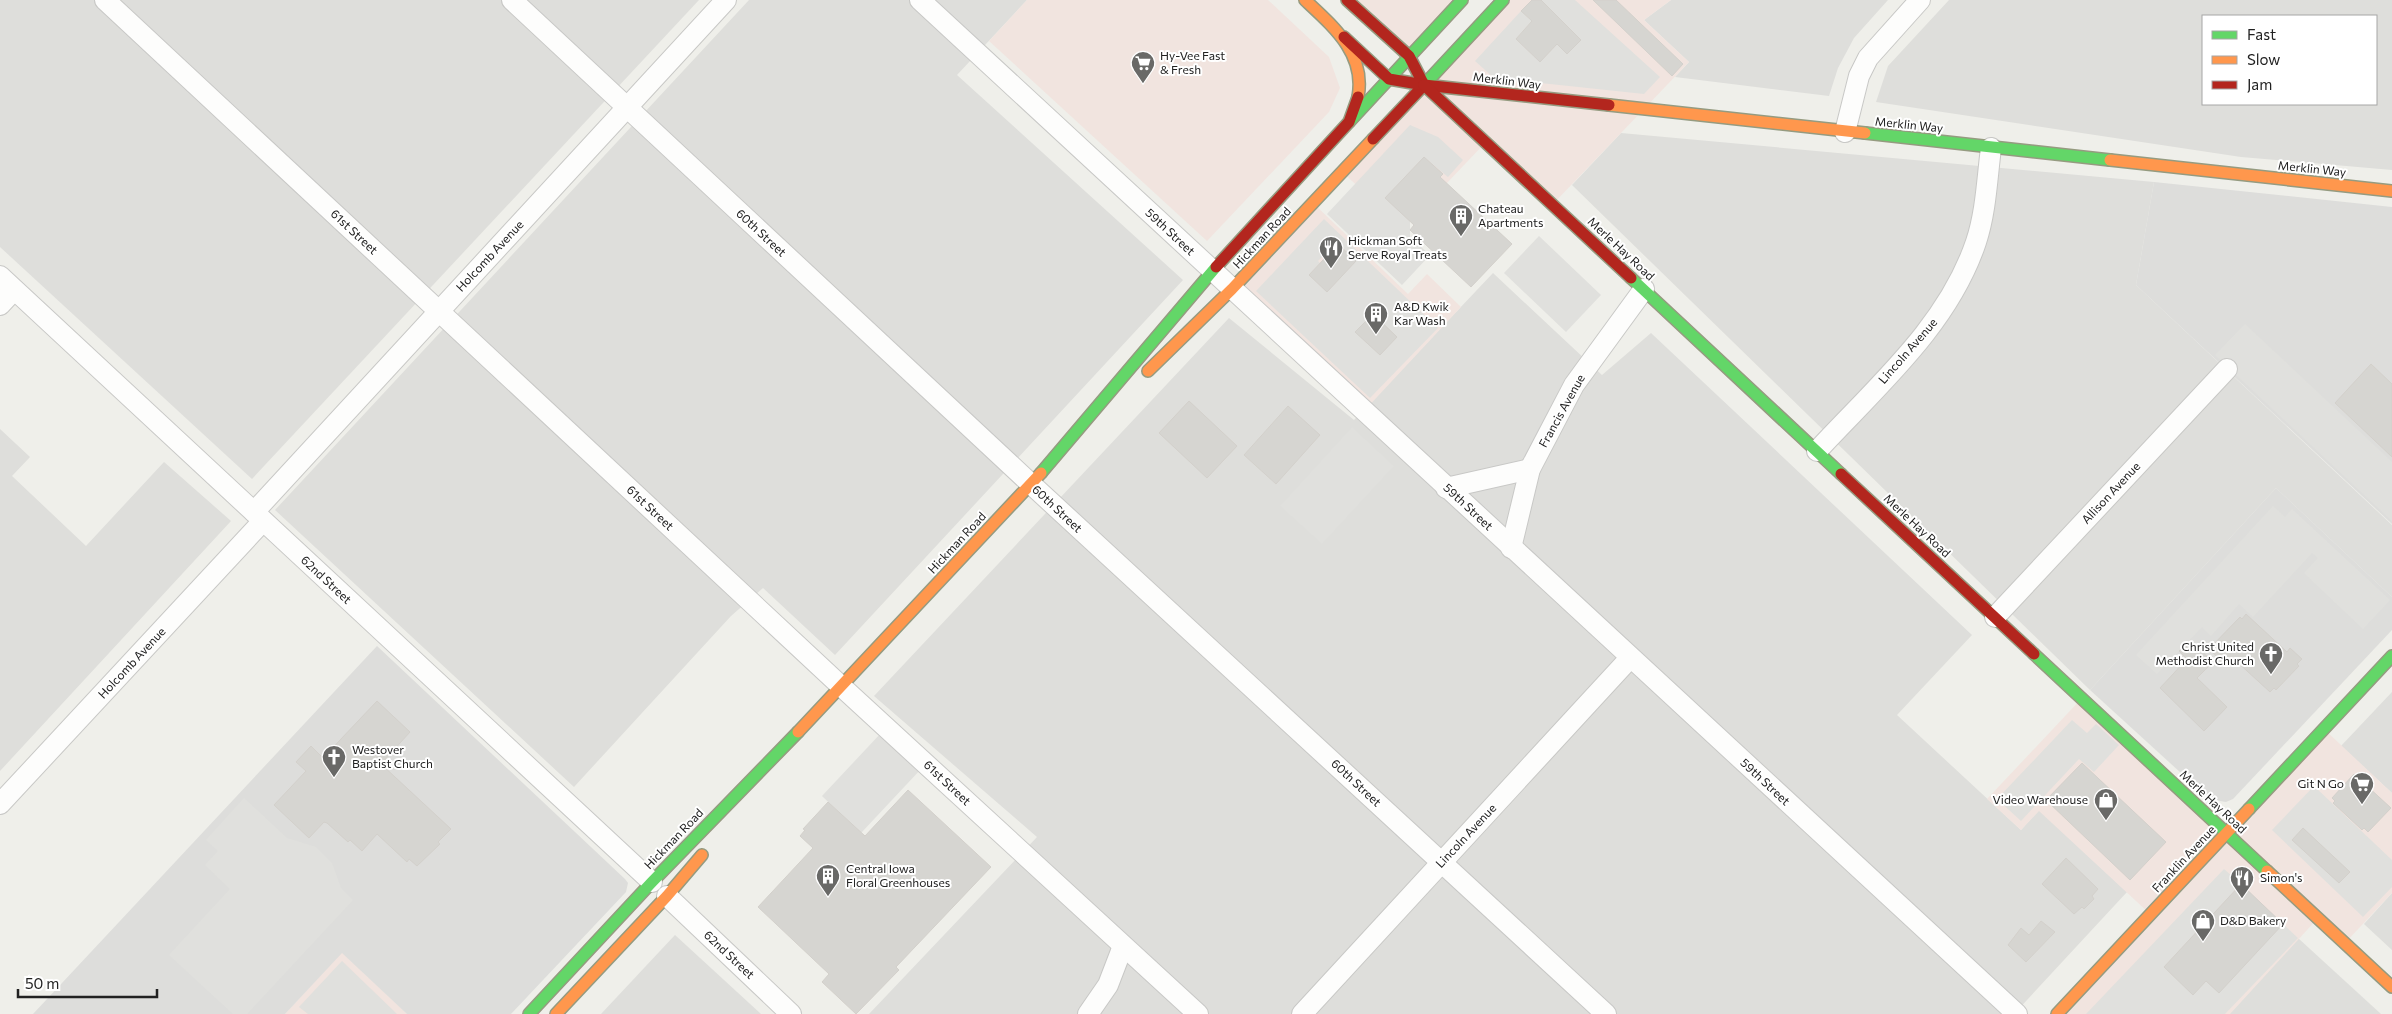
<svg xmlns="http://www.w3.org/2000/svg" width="2392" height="1014" font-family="Commissioner,sans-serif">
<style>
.residential{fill:#dededb;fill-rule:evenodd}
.commercial{fill:#f1e4df}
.religious{fill:#dddddb}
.parking{fill:#e0e0dd;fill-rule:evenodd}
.building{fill:#d6d5d1;stroke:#d3d0cb}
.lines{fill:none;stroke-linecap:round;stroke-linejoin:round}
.street-casing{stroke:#c8c8c6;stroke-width:22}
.fast-casing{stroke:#959b80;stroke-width:14}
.slow-casing{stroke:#959b80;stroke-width:14}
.jam-casing{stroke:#959b80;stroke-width:14}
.street{stroke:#fdfdfc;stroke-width:20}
.fast{stroke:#63d668;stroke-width:11}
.slow{stroke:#ff974d;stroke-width:11}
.jam{stroke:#b3261e;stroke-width:11}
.labels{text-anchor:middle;stroke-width:4;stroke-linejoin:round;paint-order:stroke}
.poi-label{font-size:12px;fill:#212121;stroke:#fff;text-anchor:start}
.street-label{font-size:12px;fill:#212121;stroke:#fff}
</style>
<rect width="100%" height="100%" fill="#efefea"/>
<g class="residential">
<path d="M0,0H699L252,479L0,247Z"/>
<path d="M749,0H1027L957,75L1183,280L835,655L763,588L731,616L574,787L275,510Z"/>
<path d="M1671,0H1888L1854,38L1838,68L1829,96L1675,77L1689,62L1644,20Z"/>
<path d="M1949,0H2392V170L2241,157L1876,102L1888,66ZM2203,16H2376V104H2203Z"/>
<path d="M1621,133L2154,182L2136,285L2392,525V597L2276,488L2090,690L1572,185Z"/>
<path d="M1493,273L1602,375L1651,333L1972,635L1897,715L2021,830L2039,810L2127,892L2014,1014H869L1037,837L874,696L1229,318L1354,420Z"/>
<path d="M0,429L30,457L12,476L86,546L164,462L231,521L0,771Z"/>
<path d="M2392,692V793L2341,746Z"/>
<path d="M2392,893V950L2364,924Z"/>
<path d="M675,935L761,1014H601Z"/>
<path d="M2298,938L2381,1014H2229Z"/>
</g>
<g class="commercial">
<path d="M1027,0H1268L1329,57L1340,88L1329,112L1207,241L989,41Z"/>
<path d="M1347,0H1462L1409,56Z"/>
<path d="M1503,0H1671L1644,20L1689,62L1553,204L1486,142L1404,228L1342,172Z"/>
<path d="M1313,203L1408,294L1427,274L1461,307L1364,411L1232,289Z"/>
<path d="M2082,698L2227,833L2324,729L2392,793V893L2345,943L2318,918L2230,1014H2057L2150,914L2039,811L2021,830L1987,799Z"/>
<path d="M342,952L407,1014H285Z"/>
</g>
<g class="religious">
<path d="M2154,182L2392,207V524L2136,285Z"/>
<path d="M2276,488L2392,597V630L2233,799L2226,802L2220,801L2204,794L2090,690Z"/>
<path d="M377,646L625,879L628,883L626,892L511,1014H407L342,953L285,1014H33Z"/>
</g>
<g class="parking">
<path d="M1541,0H1575L1660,77L1644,94L1494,78L1475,61L1521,11L1532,21L1516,39L1540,62L1557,44L1567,54L1581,40Z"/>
<path d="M1410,125L1438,137L1463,160L1448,177L1424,157L1385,198L1410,221V237L1430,255L1402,285L1327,214Z"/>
<path d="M1324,219L1438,328L1370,398L1256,291ZM1338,244L1356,261L1327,292L1309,275L1320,263L1318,261L1325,254L1328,255ZM1373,314L1396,337L1380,355L1356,332Z"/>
<path d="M1539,236L1601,295L1566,332L1504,273Z"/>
<path d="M2245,324L2392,462V521L2215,355Z"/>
<path d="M1352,427L1394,466L1322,544L1280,506Z"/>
<path d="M2273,506L2285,517L2292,509L2390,600L2363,629L2304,573L2318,558L2312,553L2253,617L2239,604L2211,636L2202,627L2157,674L2136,655Z"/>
<path d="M2072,720L2087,733L2096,724L2119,745L2094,772L2079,759L2021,821L1997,799Z"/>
<path d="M882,732L921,769L861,833L822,796Z"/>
<path d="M2314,786L2392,860V887L2363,917L2272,830Z"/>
<path d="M244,798L287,838L316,847L332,863L341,888L353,900L247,1014H233L169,955L230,889L205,865L218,851L206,840Z"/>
<path d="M2224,869L2241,884L2164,967L2193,994L2206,981L2219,992L2283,924L2298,938L2225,1014H2086Z"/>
<path d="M342,961L397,1014H308L299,1007Z"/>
</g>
<g class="building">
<path d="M1532,0H1541L1581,40L1567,54L1557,44L1540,62L1516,39L1532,21L1521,11Z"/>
<path d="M1593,0H1616L1683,64L1672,76Z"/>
<path d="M1424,157L1443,174L1440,177L1512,244L1471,287L1410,230L1414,225L1385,198Z"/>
<path d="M1338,244L1356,261L1327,292L1309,275Z"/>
<path d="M1373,314L1397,337L1380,355L1355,332Z"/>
<path d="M2371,364L2392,384V457L2335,403Z"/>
<path d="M1189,401L1237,446L1207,478L1159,433Z"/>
<path d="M1288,406L1320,435L1276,484L1244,455Z"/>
<path d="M2246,614L2287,652L2290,648L2302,659L2297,664L2299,666L2276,690L2274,688L2270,692L2235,660L2228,667L2209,649L2240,617L2242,619Z"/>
<path d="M2190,640L2213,662L2197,678L2227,707L2204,731L2160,688L2187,659L2179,651Z"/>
<path d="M377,701L410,732L381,764L451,829L438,842L440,844L417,866L409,859L407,862L377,834L362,851L350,840L348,842L327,823L324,822L309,838L274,805L306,771L296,762L311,746L323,758Z"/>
<path d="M2082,763L2166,842L2130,880L2046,800Z"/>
<path d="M2354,774L2391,808L2368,832L2364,828L2362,830L2333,803L2335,801L2332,798Z"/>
<path d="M908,790L991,867L896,967L899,970L856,1014L822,982L829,974L758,907L813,848L800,836L805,830L803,829L828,802L865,836Z"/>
<path d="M2303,828L2350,872L2339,883L2292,840Z"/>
<path d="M2066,858L2098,889L2092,896L2094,899L2084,909L2082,907L2074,914L2042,884Z"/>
<path d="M2241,884L2283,924L2219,993L2206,981L2193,995L2164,967Z"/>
<path d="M2041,921L2055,932L2026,962L2008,945L2021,928L2029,935Z"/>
</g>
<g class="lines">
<g class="street-casing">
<g id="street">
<path d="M105,0L842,687L1198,1014"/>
<path d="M512,0L1031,484L1606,1014"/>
<path d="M920,0L2017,1014"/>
<path d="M1845,132L1859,76L1868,58L1920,0"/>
<path d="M0,276L652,882"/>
<path d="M0,305L14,290"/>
<path d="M1817,451C1876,387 1948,326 1976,242C1986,212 1987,179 1991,148"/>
<path d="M1446,488L1530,469"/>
<path d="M254,512L726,0"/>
<path d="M1511,548L1530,469L1574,385L1644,289"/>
<path d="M1995,617L2227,369"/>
<path d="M0,804L263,521"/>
<path d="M667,896L791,1014"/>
<path d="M1088,1014L1108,985L1123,946"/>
<path d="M1302,1014L1630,658"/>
</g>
</g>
<g class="fast-casing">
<g id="fast">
<path d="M1424,85L1503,0"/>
<path d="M1349,122L1462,0"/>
<path d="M1865,133L2110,160"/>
<path d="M1631,278L1841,474"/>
<path d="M1041,473L1216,267"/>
<path d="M2034,654L2267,871"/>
<path d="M2249,809L2392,656"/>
<path d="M529,1014L652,882L798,732"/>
</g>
</g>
<g class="slow-casing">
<g id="slow">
<path d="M1305,0C1334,27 1366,54 1358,97"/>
<path d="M1609,105L1865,133"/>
<path d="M2110,160L2392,191"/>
<path d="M1148,371L1232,289L1373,139"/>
<path d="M798,732L1041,473"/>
<path d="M2267,871L2392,987"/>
<path d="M556,1014L667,896L702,855"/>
<path d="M2057,1014L2249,809"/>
</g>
</g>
<g class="jam-casing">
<g id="jam">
<path d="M1347,0L1409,56L1424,85L1373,139"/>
<path d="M1344,37L1389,79L1424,85L1609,105"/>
<path d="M1424,85L1631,278"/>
<path d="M1216,267L1349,122L1358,97"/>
<path d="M1841,474L2034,654"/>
</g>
</g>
<use href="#street" class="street"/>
<use href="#fast" class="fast"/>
<use href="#slow" class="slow"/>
<use href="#jam" class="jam"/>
</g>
<defs>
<g id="supermarket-pin" transform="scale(1.25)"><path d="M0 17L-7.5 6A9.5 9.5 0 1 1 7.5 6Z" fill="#696967" stroke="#fff"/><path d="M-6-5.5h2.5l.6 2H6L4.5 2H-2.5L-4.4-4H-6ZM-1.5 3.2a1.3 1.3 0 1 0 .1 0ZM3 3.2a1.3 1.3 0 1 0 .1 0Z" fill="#fff"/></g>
<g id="building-pin" transform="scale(1.25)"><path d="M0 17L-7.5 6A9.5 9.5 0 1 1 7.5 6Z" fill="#696967" stroke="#fff"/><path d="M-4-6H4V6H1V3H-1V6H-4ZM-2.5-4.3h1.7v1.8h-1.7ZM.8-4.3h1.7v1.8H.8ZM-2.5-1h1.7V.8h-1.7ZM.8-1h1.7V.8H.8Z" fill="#fff"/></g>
<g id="restaurant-pin" transform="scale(1.25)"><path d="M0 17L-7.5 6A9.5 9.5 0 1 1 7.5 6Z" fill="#696967" stroke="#fff"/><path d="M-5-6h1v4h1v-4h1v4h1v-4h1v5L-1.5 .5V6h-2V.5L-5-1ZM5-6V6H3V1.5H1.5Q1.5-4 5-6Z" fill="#fff"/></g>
<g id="church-pin" transform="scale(1.25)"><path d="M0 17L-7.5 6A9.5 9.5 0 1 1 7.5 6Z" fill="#696967" stroke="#fff"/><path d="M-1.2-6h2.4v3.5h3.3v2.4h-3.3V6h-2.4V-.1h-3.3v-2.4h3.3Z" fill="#fff"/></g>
<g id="shop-pin" transform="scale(1.25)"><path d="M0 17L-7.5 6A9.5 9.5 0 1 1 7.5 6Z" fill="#696967" stroke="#fff"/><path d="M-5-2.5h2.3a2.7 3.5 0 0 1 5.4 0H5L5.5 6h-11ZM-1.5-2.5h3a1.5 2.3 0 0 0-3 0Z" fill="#fff"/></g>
</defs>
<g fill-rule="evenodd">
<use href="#supermarket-pin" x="1143" y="63"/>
<use href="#building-pin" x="1461" y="216"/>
<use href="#restaurant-pin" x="1331" y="248"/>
<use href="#building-pin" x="1376" y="314"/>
<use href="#church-pin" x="2271" y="654"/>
<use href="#church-pin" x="334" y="757"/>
<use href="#supermarket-pin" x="2362" y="784"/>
<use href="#shop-pin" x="2106" y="800"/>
<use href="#building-pin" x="828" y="876"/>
<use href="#restaurant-pin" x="2242" y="878"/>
<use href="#shop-pin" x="2203" y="921"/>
</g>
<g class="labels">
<g class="poi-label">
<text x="1160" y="60">Hy-Vee Fast<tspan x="1160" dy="14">&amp; Fresh</tspan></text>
<text x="1478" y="213">Chateau<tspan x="1478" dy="14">Apartments</tspan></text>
<text x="1348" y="245">Hickman Soft<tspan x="1348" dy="14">Serve Royal Treats</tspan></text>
<text x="1394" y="311">A&amp;D Kwik<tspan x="1394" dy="14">Kar Wash</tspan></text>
<text x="2254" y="651" text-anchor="end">Christ United<tspan x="2254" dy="14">Methodist Church</tspan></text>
<text x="352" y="754">Westover<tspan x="352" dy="14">Baptist Church</tspan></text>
<text x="2344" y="788" text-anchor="end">Git N Go</text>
<text x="2088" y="804" text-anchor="end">Video Warehouse</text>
<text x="846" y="873">Central Iowa<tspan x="846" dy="14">Floral Greenhouses</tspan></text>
<text x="2260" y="882">Simon's</text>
<text x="2220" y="925">D&amp;D Bakery</text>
</g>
<g class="street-label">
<text transform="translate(1507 81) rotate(7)" y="4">Merklin Way</text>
<text transform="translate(1909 125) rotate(6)" y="4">Merklin Way</text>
<text transform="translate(2312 169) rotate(6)" y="4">Merklin Way</text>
<text transform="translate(354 232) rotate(43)" y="4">61st Street</text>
<text transform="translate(1170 232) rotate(43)" y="4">59th Street</text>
<text transform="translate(761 233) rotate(43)" y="4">60th Street</text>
<text transform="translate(1262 238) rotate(-47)" y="4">Hickman Road</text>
<text transform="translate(1621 249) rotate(43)" y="4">Merle Hay Road</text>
<text transform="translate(490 256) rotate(-47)" y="4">Holcomb Avenue</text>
<text transform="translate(1908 351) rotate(-49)" y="4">Lincoln Avenue</text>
<text transform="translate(1562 411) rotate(-61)" y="4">Francis Avenue</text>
<text transform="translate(2111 493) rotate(-47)" y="4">Allison Avenue</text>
<text transform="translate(1468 507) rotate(43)" y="4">59th Street</text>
<text transform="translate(650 508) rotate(43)" y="4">61st Street</text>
<text transform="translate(1057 509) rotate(43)" y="4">60th Street</text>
<text transform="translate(1917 526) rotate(43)" y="4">Merle Hay Road</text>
<text transform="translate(957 543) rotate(-47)" y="4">Hickman Road</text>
<text transform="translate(326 580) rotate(43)" y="4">62nd Street</text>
<text transform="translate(132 663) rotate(-47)" y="4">Holcomb Avenue</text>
<text transform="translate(1765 782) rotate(43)" y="4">59th Street</text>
<text transform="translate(947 783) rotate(43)" y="4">61st Street</text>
<text transform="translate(1356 783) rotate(43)" y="4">60th Street</text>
<text transform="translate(2213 802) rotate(43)" y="4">Merle Hay Road</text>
<text transform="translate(1466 836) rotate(-47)" y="4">Lincoln Avenue</text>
<text transform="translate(674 839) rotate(-46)" y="4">Hickman Road</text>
<text transform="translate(2184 859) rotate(-47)" y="4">Franklin Avenue</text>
<text transform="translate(729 955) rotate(43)" y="4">62nd Street</text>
</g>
</g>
<rect x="2202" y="15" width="175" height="90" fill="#ffffff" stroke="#a6a6a6"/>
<rect x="2212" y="31" width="25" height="8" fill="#63d668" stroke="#a6a6a6"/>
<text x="2247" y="40" font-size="15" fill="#212121">Fast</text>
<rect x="2212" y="56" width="25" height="8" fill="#ff974d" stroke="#a6a6a6"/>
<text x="2247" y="65" font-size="15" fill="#212121">Slow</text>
<rect x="2212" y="81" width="25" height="8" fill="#b3261e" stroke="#a6a6a6"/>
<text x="2247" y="90" font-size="15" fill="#212121">Jam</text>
<path d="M18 989v8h139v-8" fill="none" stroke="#212121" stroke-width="2.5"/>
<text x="25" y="989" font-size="15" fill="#212121" stroke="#ffffff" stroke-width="4" paint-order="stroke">50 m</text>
</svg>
